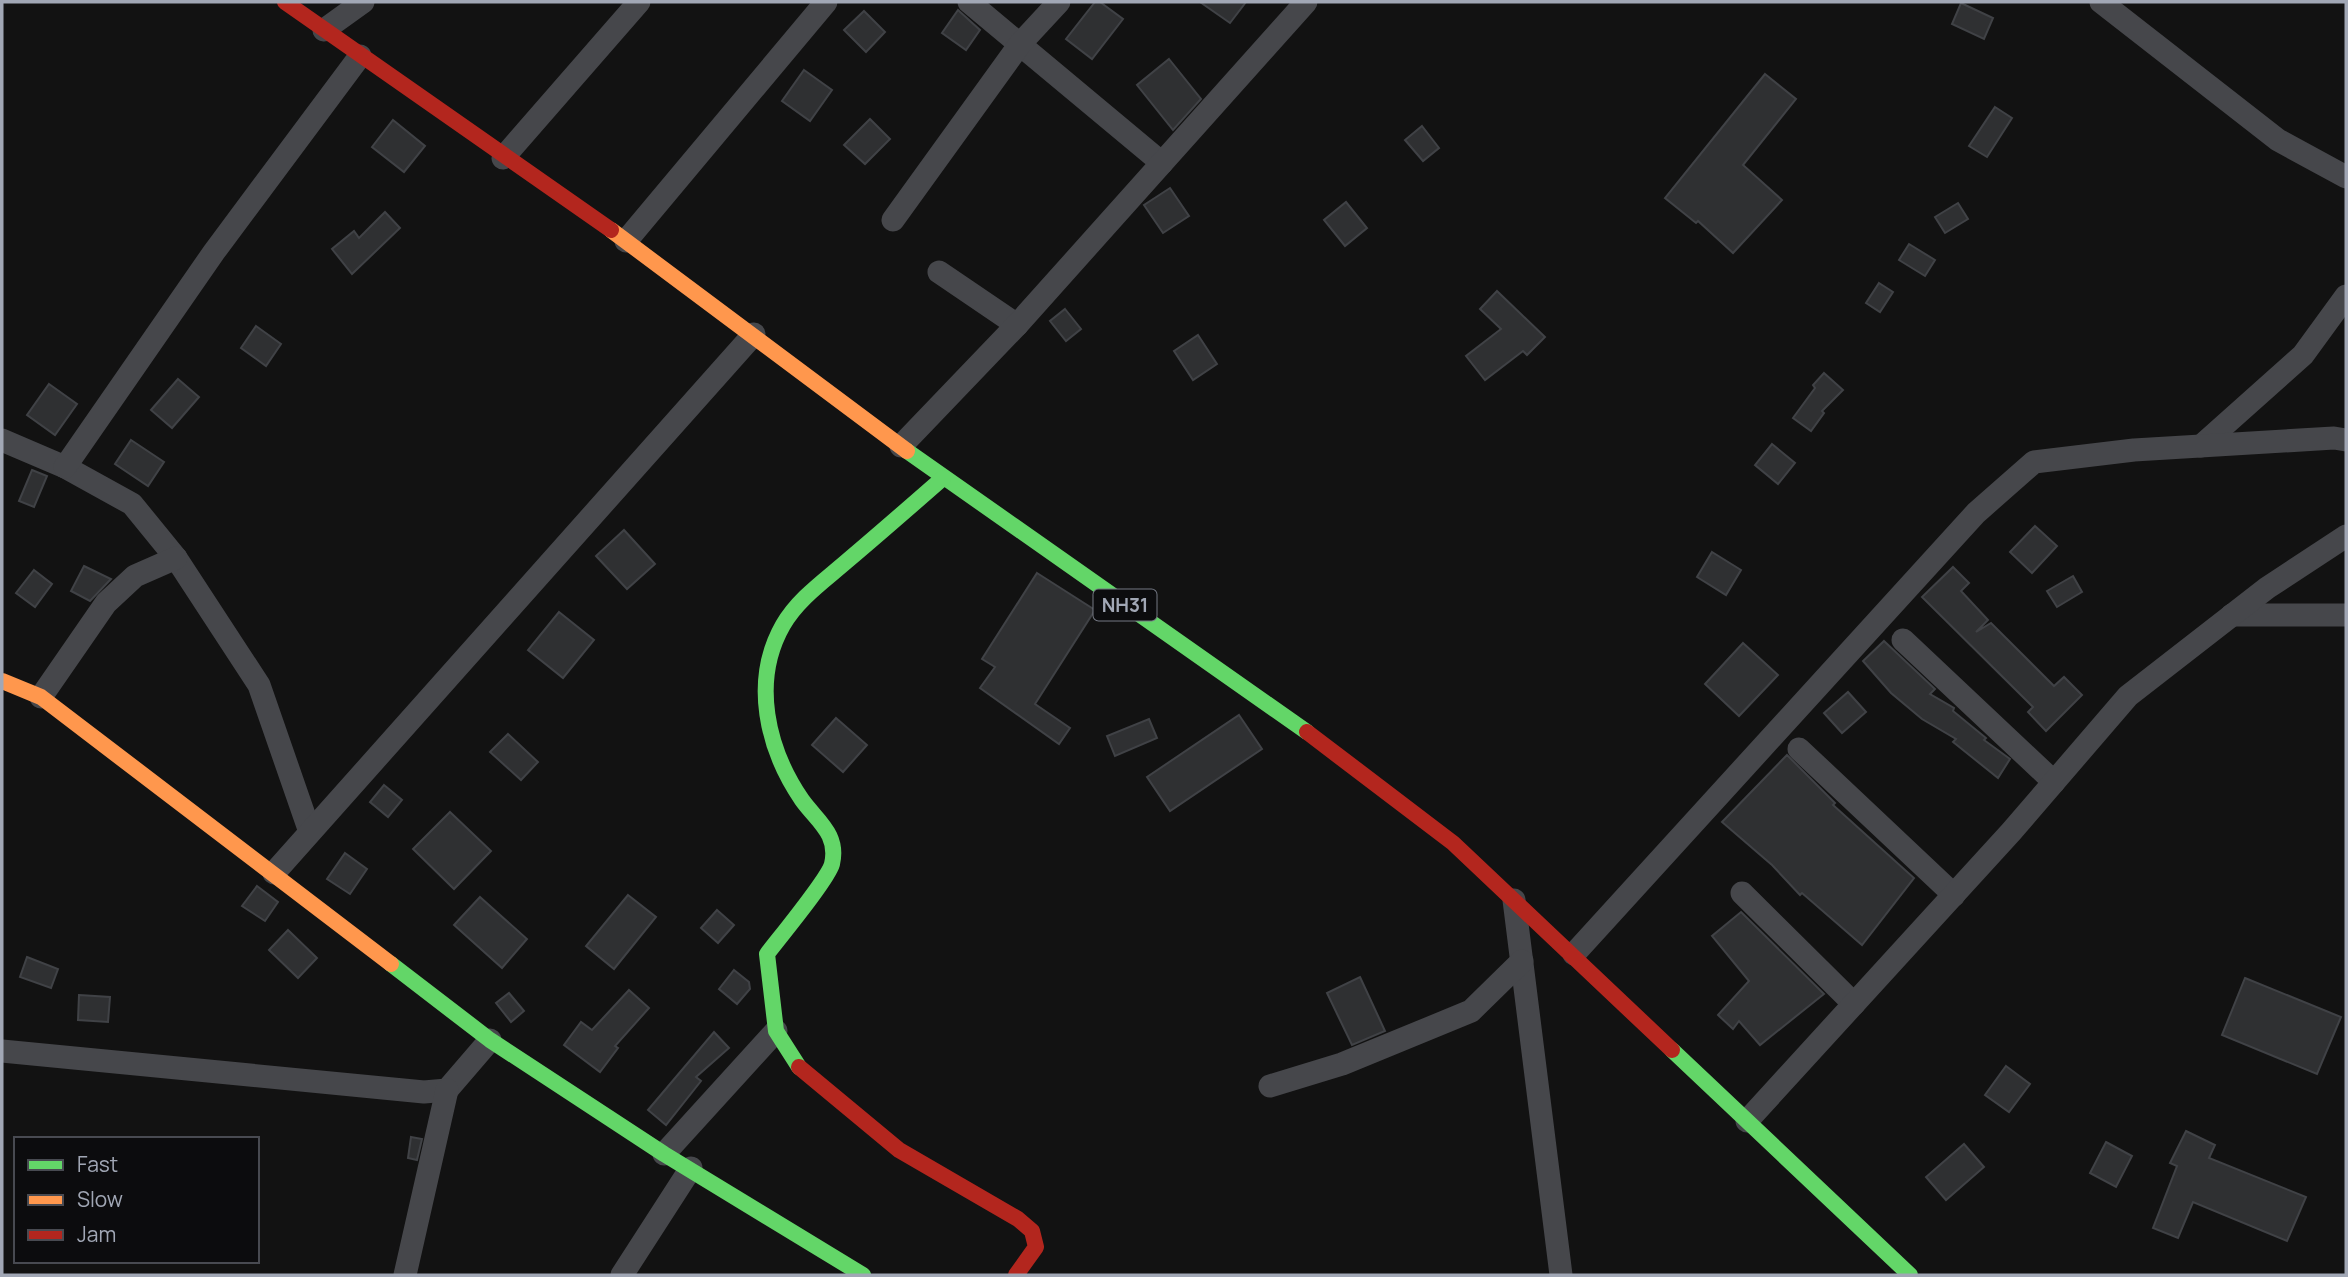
<svg xmlns="http://www.w3.org/2000/svg" width="2348" height="1277" font-family="Manrope,sans-serif">
<style>
.building{fill:#2f3032;stroke:#404246;stroke-width:2}
.lines{fill:none;stroke-linecap:round;stroke-linejoin:round}
.street{stroke:#46474b;stroke-width:23}
.fast{stroke:#63d668;stroke-width:16}
.slow{stroke:#ff974d;stroke-width:16}
.jam{stroke:#b3261e;stroke-width:16}
.labels{text-anchor:middle;stroke-width:5;stroke-linejoin:round;paint-order:stroke}
.shield{fill:#0c0c0e;stroke:#747883;stroke-width:2}
.shield-label{font-size:19px;font-weight:bold;fill:#a1a7b5}
</style>
<rect width="100%" height="100%" fill="#121212"/>
<g class="building">
<path d="M1095,2H1100L1123,19L1092,59L1066,39Z"/>
<path d="M1200,2H1246L1230,23Z"/>
<path d="M1961,3L1993,18L1984,39L1952,24Z"/>
<path d="M958,10L980,30L966,50L942,33Z"/>
<path d="M864,11L885,32L866,52L844,30Z"/>
<path d="M1169,59L1201,99L1173,130L1137,85Z"/>
<path d="M804,70L832,90L810,121L782,101Z"/>
<path d="M1765,74L1796,99L1743,165L1782,200L1733,253L1698,221L1696,223L1665,198Z"/>
<path d="M1995,107L2012,118L1987,157L1969,146Z"/>
<path d="M870,119L890,139L865,164L844,145Z"/>
<path d="M393,120L425,146L404,172L372,147Z"/>
<path d="M1422,126L1439,148L1423,161L1405,140Z"/>
<path d="M1170,188L1189,216L1163,233L1144,205Z"/>
<path d="M1346,202L1367,228L1345,246L1324,220Z"/>
<path d="M1958,203L1968,219L1945,233L1935,217Z"/>
<path d="M385,212L400,228L352,274L332,249L354,231L359,238Z"/>
<path d="M1909,244L1935,260L1925,276L1899,260Z"/>
<path d="M1879,283L1893,292L1880,312L1866,303Z"/>
<path d="M1497,291L1545,337L1527,355L1523,351L1485,380L1466,356L1501,329L1480,309Z"/>
<path d="M1065,309L1081,329L1066,341L1050,321Z"/>
<path d="M256,326L281,344L266,366L241,348Z"/>
<path d="M1198,335L1217,364L1193,380L1174,351Z"/>
<path d="M1824,373L1843,390L1822,411L1824,413L1811,431L1793,418L1815,388L1813,385Z"/>
<path d="M178,379L199,397L172,428L151,410Z"/>
<path d="M49,384L77,404L55,435L27,415Z"/>
<path d="M131,440L164,462L148,486L115,464Z"/>
<path d="M1772,444L1795,463L1778,484L1755,465Z"/>
<path d="M32,470L47,476L34,507L19,501Z"/>
<path d="M2035,526L2057,546L2032,573L2010,552Z"/>
<path d="M624,530L655,564L627,589L596,556Z"/>
<path d="M1712,552L1741,570L1726,595L1697,577Z"/>
<path d="M84,566L111,579L90,601L71,591Z"/>
<path d="M1953,567L1969,583L1961,591L1988,620L1976,632L1991,623L2054,686L2064,677L2082,695L2046,731L2028,712L2033,707L1922,597Z"/>
<path d="M34,570L52,584L35,607L16,593Z"/>
<path d="M1037,573L1095,610L1035,704L1070,728L1059,744L980,688L995,667L982,659Z"/>
<path d="M2073,576L2082,592L2057,607L2047,591Z"/>
<path d="M559,612L594,640L563,678L528,650Z"/>
<path d="M1884,641L1935,689L1930,694L1954,708L1953,711L1986,738L1984,740L2010,759L1998,778L1953,742L1956,739L1922,719L1891,693L1863,661Z"/>
<path d="M1743,643L1778,675L1739,716L1705,684Z"/>
<path d="M1848,692L1866,712L1842,733L1824,713Z"/>
<path d="M1239,715L1262,749L1170,811L1147,777Z"/>
<path d="M836,718L867,745L843,772L812,745Z"/>
<path d="M1149,719L1157,738L1115,756L1107,736Z"/>
<path d="M508,734L538,762L521,780L490,752Z"/>
<path d="M1787,755L1835,803L1833,805L1914,878L1862,945L1802,893L1800,895L1772,865L1722,822Z"/>
<path d="M384,785L402,800L388,817L370,802Z"/>
<path d="M450,812L491,851L454,889L413,849Z"/>
<path d="M345,853L367,869L350,894L327,879Z"/>
<path d="M257,886L278,902L265,921L242,906Z"/>
<path d="M628,895L656,917L614,969L586,946Z"/>
<path d="M480,897L527,939L502,968L454,925Z"/>
<path d="M717,910L734,925L718,943L701,928Z"/>
<path d="M1741,912L1824,994L1760,1045L1739,1021L1733,1029L1718,1015L1749,981L1712,936Z"/>
<path d="M288,930L317,958L298,978L269,950Z"/>
<path d="M27,957L58,969L51,988L20,977Z"/>
<path d="M734,970L749,982L750,989L737,1004L719,989Z"/>
<path d="M1360,977L1385,1031L1352,1045L1327,993Z"/>
<path d="M2245,978L2341,1017L2317,1074L2222,1035Z"/>
<path d="M629,990L649,1008L615,1046L618,1048L600,1072L564,1045L581,1022L592,1030Z"/>
<path d="M509,993L524,1011L511,1022L496,1003Z"/>
<path d="M79,995L110,997L108,1022L78,1020Z"/>
<path d="M714,1032L729,1048L696,1077L701,1081L666,1125L648,1110Z"/>
<path d="M2006,1066L2030,1084L2009,1112L1985,1095Z"/>
<path d="M2186,1131L2215,1145L2209,1158L2306,1197L2287,1241L2193,1202L2178,1238L2153,1228L2177,1166L2170,1163Z"/>
<path d="M411,1137L422,1139L417,1160L408,1158Z"/>
<path d="M2106,1142L2132,1156L2116,1187L2090,1173Z"/>
<path d="M1964,1144L1984,1167L1946,1200L1926,1177Z"/>
</g>
<g class="lines">
<g class="street">
<path d="M969,2L1162,163"/>
<path d="M2101,2L2278,140L2346,177"/>
<path d="M324,30L363,2"/>
<path d="M503,158L639,2"/>
<path d="M893,220L1020,44L1059,2"/>
<path d="M626,241L826,2"/>
<path d="M939,272L1017,325"/>
<path d="M2,440L65,467L132,504L176,558L259,685L310,832"/>
<path d="M901,446L1017,325L1306,2"/>
<path d="M2201,446L2303,355L2346,296"/>
<path d="M65,467L214,252L360,56"/>
<path d="M2232,615H2346"/>
<path d="M1903,640L2054,782"/>
<path d="M41,697L106,603L135,576L176,558"/>
<path d="M1799,749L1954,895"/>
<path d="M274,873L754,334"/>
<path d="M1742,893L1854,1004"/>
<path d="M1514,900L1561,1275"/>
<path d="M1574,954L1976,513L2034,462L2134,450L2334,438L2346,440"/>
<path d="M2,1051L424,1092L447,1090L490,1040"/>
<path d="M1270,1086L1342,1064L1471,1011L1522,961"/>
<path d="M1747,1121L2011,832L2128,696L2267,588L2346,536"/>
<path d="M664,1154L776,1031"/>
<path d="M405,1275L447,1090"/>
<path d="M622,1275L691,1168"/>
</g>
<g class="fast">
<path d="M907,451L1307,732"/>
<path d="M391,964L490,1040L664,1154L863,1275"/>
<path d="M1672,1050L1910,1275"/>
<path d="M799,1067L776,1031L767,954C780,937 828,879 832,864C839,834 817,821 802,800C767,749 751,681 783,625C798,599 824,581 847,561C879,534 911,506 943,478"/>
</g>
<g class="slow">
<path d="M611,230L907,451"/>
<path d="M2,681L41,697L391,964"/>
</g>
<g class="jam">
<path d="M285,2L611,230"/>
<path d="M1307,732L1453,843L1672,1050"/>
<path d="M799,1067L899,1150L1018,1219L1032,1231L1036,1247L1016,1275"/>
</g>
</g>
<g class="labels">
<rect class="shield" x="1093.5" y="589.5" width="63" height="31" rx="5"/>
<g class="shield-label">
<text x="1125" y="612">NH31</text>
</g>
</g>
<rect width="2348" height="1277" fill="none" stroke="#a1a7b5" stroke-width="7"/>
<rect x="14" y="1137" width="245" height="126" fill="#0c0c0e" stroke="#484a51" stroke-width="2"/>
<rect x="28" y="1160" width="35" height="10" fill="#63d668" stroke="#484a51" stroke-width="2"/>
<text x="77" y="1172" font-size="21" fill="#a1a7b5">Fast</text>
<rect x="28" y="1195" width="35" height="10" fill="#ff974d" stroke="#484a51" stroke-width="2"/>
<text x="77" y="1207" font-size="21" fill="#a1a7b5">Slow</text>
<rect x="28" y="1230" width="35" height="10" fill="#b3261e" stroke="#484a51" stroke-width="2"/>
<text x="77" y="1242" font-size="21" fill="#a1a7b5">Jam</text>
</svg>
